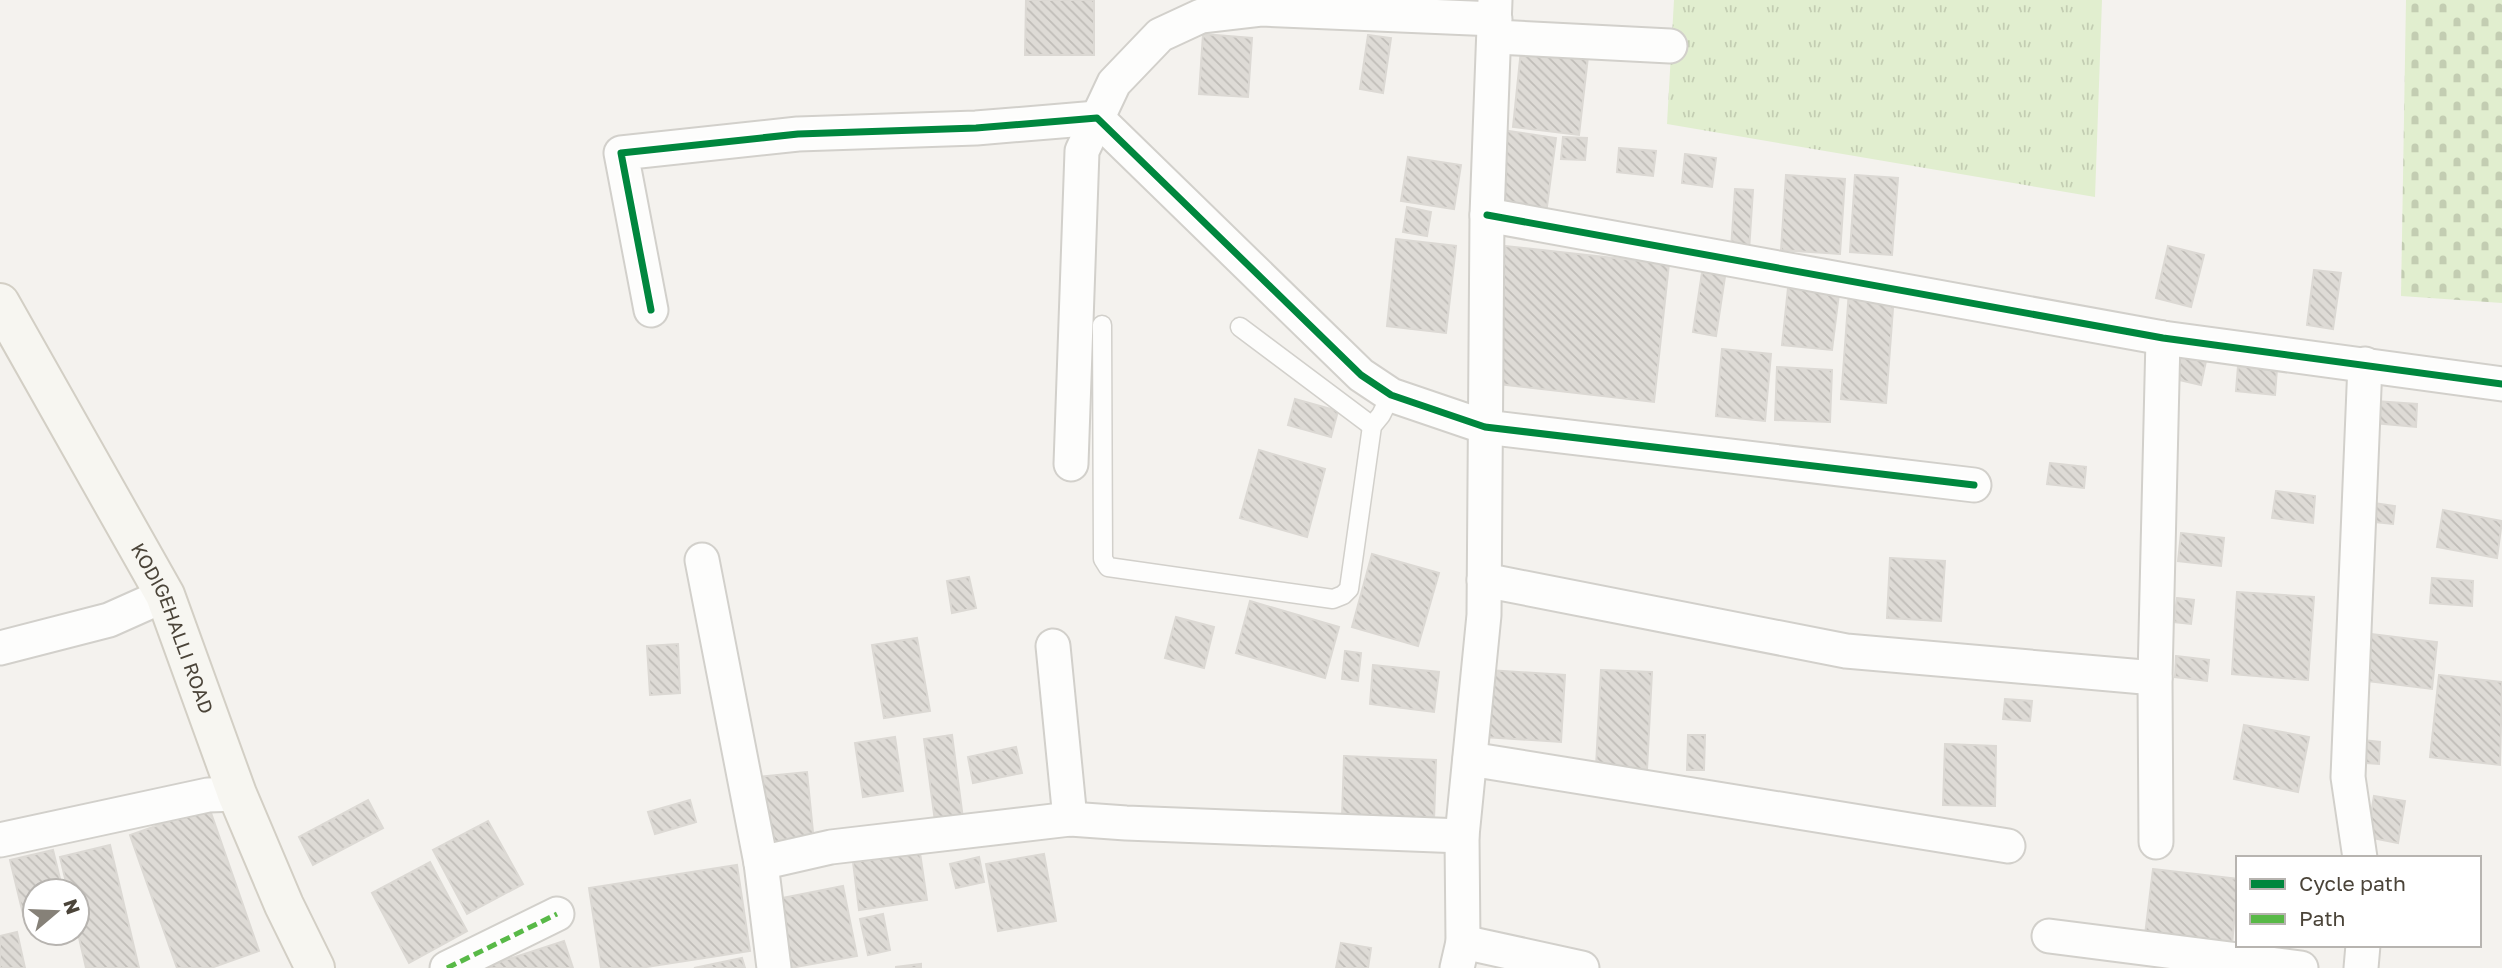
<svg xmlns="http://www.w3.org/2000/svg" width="2502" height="968" font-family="'Golos Text',sans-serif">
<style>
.grass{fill:url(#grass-tufts)}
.cemetery{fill:url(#cemetery-stones)}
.building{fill:url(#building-back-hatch);stroke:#dcd9d4;stroke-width:2}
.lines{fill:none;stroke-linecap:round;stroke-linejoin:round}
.lane-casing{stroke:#d2d0cb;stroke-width:21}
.street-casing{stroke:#d2d0cb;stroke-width:37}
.secondary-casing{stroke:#d3cfc5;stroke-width:42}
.lane{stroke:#fdfdfc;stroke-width:18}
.street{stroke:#fdfdfc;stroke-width:33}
.secondary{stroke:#f7f6f1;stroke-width:38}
.quiet{stroke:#58b947;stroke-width:5;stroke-dasharray:10 5;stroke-linecap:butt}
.cycleway-casing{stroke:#fff;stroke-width:11}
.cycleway{stroke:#00873e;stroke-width:7}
.labels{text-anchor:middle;stroke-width:5;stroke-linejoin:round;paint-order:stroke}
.street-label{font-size:19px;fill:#4b4439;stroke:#fff}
</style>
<defs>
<pattern id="grass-tufts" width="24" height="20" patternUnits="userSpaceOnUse" patternTransform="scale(1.75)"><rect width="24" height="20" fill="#e1eecf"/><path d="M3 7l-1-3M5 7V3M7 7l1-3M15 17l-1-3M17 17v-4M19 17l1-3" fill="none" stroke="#c3cdb2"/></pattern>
<pattern id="cemetery-stones" width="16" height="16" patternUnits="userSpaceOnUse" patternTransform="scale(1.75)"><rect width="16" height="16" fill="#e1eecf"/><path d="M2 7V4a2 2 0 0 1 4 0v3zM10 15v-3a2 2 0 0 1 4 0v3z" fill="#c3cdb2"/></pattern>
<pattern id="building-back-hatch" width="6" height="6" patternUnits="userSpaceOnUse" patternTransform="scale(1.75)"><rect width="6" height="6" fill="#dedbd6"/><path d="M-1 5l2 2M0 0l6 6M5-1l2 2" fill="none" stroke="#c0bdb8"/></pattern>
</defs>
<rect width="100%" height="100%" fill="#f4f2ee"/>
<path class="grass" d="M1674,0H2102L2095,197L1667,124Z"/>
<path class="cemetery" d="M2406,0H2502V303L2401,296Z"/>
<g class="building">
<path d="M1026,0H1094V55H1025Z"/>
<path d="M1203,34L1252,38L1248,97L1199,94Z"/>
<path d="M1368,35L1391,38L1383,93L1360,89Z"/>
<path d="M1522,40L1589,48L1579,135L1513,127Z"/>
<path d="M1502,130L1556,138L1546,214L1492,206Z"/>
<path d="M1563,137L1587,138L1585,160L1561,159Z"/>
<path d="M1619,148L1656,151L1653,176L1617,172Z"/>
<path d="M1685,154L1716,158L1712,187L1682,183Z"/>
<path d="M1408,157L1461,165L1454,209L1401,201Z"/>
<path d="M1786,175L1845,179L1840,254L1781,250Z"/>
<path d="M1855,175L1898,178L1892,255L1850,252Z"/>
<path d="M1735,189L1753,190L1749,251L1731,250Z"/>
<path d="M1407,207L1431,212L1427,236L1403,232Z"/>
<path d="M1396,239L1456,246L1446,333L1387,326Z"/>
<path d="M1505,246L1669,264L1654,402L1490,383Z"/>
<path d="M2168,246L2204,255L2191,307L2156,298Z"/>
<path d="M1703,266L1726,270L1716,336L1693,332Z"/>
<path d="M2314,270L2341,273L2333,329L2307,325Z"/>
<path d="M1788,288L1839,294L1832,350L1782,345Z"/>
<path d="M1849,291L1894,295L1886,403L1841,399Z"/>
<path d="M1722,349L1771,354L1765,421L1716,416Z"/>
<path d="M2168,352L2206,361L2201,385L2162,376Z"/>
<path d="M2238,366L2277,369L2275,395L2236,391Z"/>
<path d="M1777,367L1832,370L1830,422L1775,420Z"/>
<path d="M1295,399L1338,411L1331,437L1288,425Z"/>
<path d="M2375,401L2417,404L2416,427L2374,423Z"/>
<path d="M1259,450L1325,469L1307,537L1240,518Z"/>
<path d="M2050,463L2086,467L2084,488L2047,484Z"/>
<path d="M2276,491L2315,496L2313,523L2272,518Z"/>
<path d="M2367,502L2395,506L2393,524L2365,521Z"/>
<path d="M2443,510L2502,521L2497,558L2437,547Z"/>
<path d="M2181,533L2224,538L2221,566L2178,561Z"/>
<path d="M1372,554L1439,573L1418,646L1352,627Z"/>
<path d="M1890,558L1945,561L1941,621L1887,618Z"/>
<path d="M969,577L976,608L952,613L947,581Z"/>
<path d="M2432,578L2473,581L2472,606L2430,603Z"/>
<path d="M2237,592L2314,597L2308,680L2232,674Z"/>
<path d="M2177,598L2194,600L2191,624L2174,622Z"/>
<path d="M1250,601L1339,627L1325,678L1236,653Z"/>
<path d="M1176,617L1214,627L1204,668L1165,658Z"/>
<path d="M2363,633L2437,642L2432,689L2358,680Z"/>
<path d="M917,638L930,711L884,718L872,645Z"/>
<path d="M678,644L680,693L650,695L647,646Z"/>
<path d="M1345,651L1361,653L1358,681L1342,679Z"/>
<path d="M2176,656L2209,660L2207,681L2175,677Z"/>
<path d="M1373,665L1439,672L1434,712L1370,704Z"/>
<path d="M1488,670L1565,675L1561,742L1484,737Z"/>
<path d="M1601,670L1652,672L1647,770L1596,767Z"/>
<path d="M2439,675L2502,682L2500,765L2430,757Z"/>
<path d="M2005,699L2032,701L2030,721L2003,719Z"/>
<path d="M2244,725L2309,737L2298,792L2234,779Z"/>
<path d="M952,735L964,826L936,829L924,739Z"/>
<path d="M1688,735H1705L1704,770H1687Z"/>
<path d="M895,737L903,791L863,797L855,743Z"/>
<path d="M2354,739L2380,742L2379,764L2352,762Z"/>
<path d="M1945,744L1996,746L1995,806L1943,805Z"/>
<path d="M1016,747L1022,773L973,783L968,757Z"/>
<path d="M1344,756L1436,760L1434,821L1342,818Z"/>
<path d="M807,772L814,842L765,846L757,777Z"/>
<path d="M2374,796L2405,801L2398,843L2367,837Z"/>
<path d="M368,800L383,828L313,865L299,837Z"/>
<path d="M690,800L696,822L655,834L648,812Z"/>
<path d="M209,807L259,951L211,968H177L130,835Z"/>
<path d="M488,821L523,884L467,914L433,850Z"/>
<path d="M110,845L139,968H86L77,929V891H68L60,857Z"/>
<path d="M53,850L63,891H35V916L24,918L10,860Z"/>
<path d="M920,853L927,900L859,910L853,862Z"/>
<path d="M1044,854L1056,921L998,931L986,864Z"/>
<path d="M979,857L984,882L956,888L950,864Z"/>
<path d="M430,862L467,931L409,963L372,893Z"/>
<path d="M737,865L750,951L640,968H601L589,888Z"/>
<path d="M2153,869L2238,879L2232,945L2145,935Z"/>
<path d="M843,886L857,956L790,968L777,899Z"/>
<path d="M883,914L890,950L868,955L860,919Z"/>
<path d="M17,932L25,968H0V936Z"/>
<path d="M564,941L573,968H488L487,966Z"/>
<path d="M1341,943L1371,948L1368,968H1336Z"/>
<path d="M742,958L745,968H694Z"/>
<path d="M921,964V968H896V967Z"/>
</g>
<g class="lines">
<g class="lane-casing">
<g id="lane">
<path d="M1102,325L1103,559L1108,567L1333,599L1343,595L1349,589L1372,426L1381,415L1391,395"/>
<path d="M1240,327L1372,426"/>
</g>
</g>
<g class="street-casing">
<g id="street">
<path d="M1496,37L1670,46"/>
<path d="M1487,215L2163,338L2502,384"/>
<path d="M651,310L621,153L798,134L976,128L1097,118L1361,375L1391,395L1485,427L1974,485"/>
<path d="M1071,464L1082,151L1114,83L1160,35L1201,16L1261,9L1495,19"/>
<path d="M702,560L761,863"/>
<path d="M1484,580L1846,651L2155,678L2163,338"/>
<path d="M1053,646L1070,819"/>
<path d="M0,648L109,620L165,595"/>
<path d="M2155,678L2156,842"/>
<path d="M1470,759L2008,846"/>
<path d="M0,840L208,795L237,794"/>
<path d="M2360,858L2348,777L2365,364"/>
<path d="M2049,936L2301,968"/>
<path d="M1463,942L1582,968"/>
<path d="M447,968L557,914"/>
<path d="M774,968L761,863L831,847L1070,819L1126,823L1462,836"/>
<path d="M1457,968L1463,942L1462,836L1484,615L1487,215L1495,0"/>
<path d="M2361,968L2363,945"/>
</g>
</g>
<g class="secondary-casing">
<g id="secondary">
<path id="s1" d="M0,303L165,595L237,794L284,905L315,968"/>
</g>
</g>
<use href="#lane" class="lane"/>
<use href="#street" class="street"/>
<use href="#secondary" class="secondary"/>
<path class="quiet" d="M447,968L557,914"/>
<g class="cycleway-casing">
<g id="cycleway">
<path d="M1487,215L2163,338L2502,384"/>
<path d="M651,310L621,153L798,134L976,128L1097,118L1361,375L1391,395L1485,427L1974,485"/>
</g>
</g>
<use href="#cycleway" class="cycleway"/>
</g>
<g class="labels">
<g class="street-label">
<text dy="7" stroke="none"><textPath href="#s1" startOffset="369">KODIGEHALLI ROAD</textPath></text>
</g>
</g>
<rect x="2236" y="856" width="245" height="91" fill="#ffffff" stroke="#b7b4b0" stroke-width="2"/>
<rect x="2250" y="879" width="35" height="10" fill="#00873e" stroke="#b7b4b0" stroke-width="2"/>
<text x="2299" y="891" font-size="21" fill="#4b4439">Cycle path</text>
<rect x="2250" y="914" width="35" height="10" fill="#58b947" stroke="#b7b4b0" stroke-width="2"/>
<text x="2299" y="926" font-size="21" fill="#4b4439">Path</text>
<g transform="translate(56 912) rotate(71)"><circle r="33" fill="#ffffff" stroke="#b7b4b0" stroke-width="2"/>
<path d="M0-5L12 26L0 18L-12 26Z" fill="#868178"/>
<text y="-10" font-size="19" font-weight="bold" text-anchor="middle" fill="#4b4439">N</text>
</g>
</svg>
